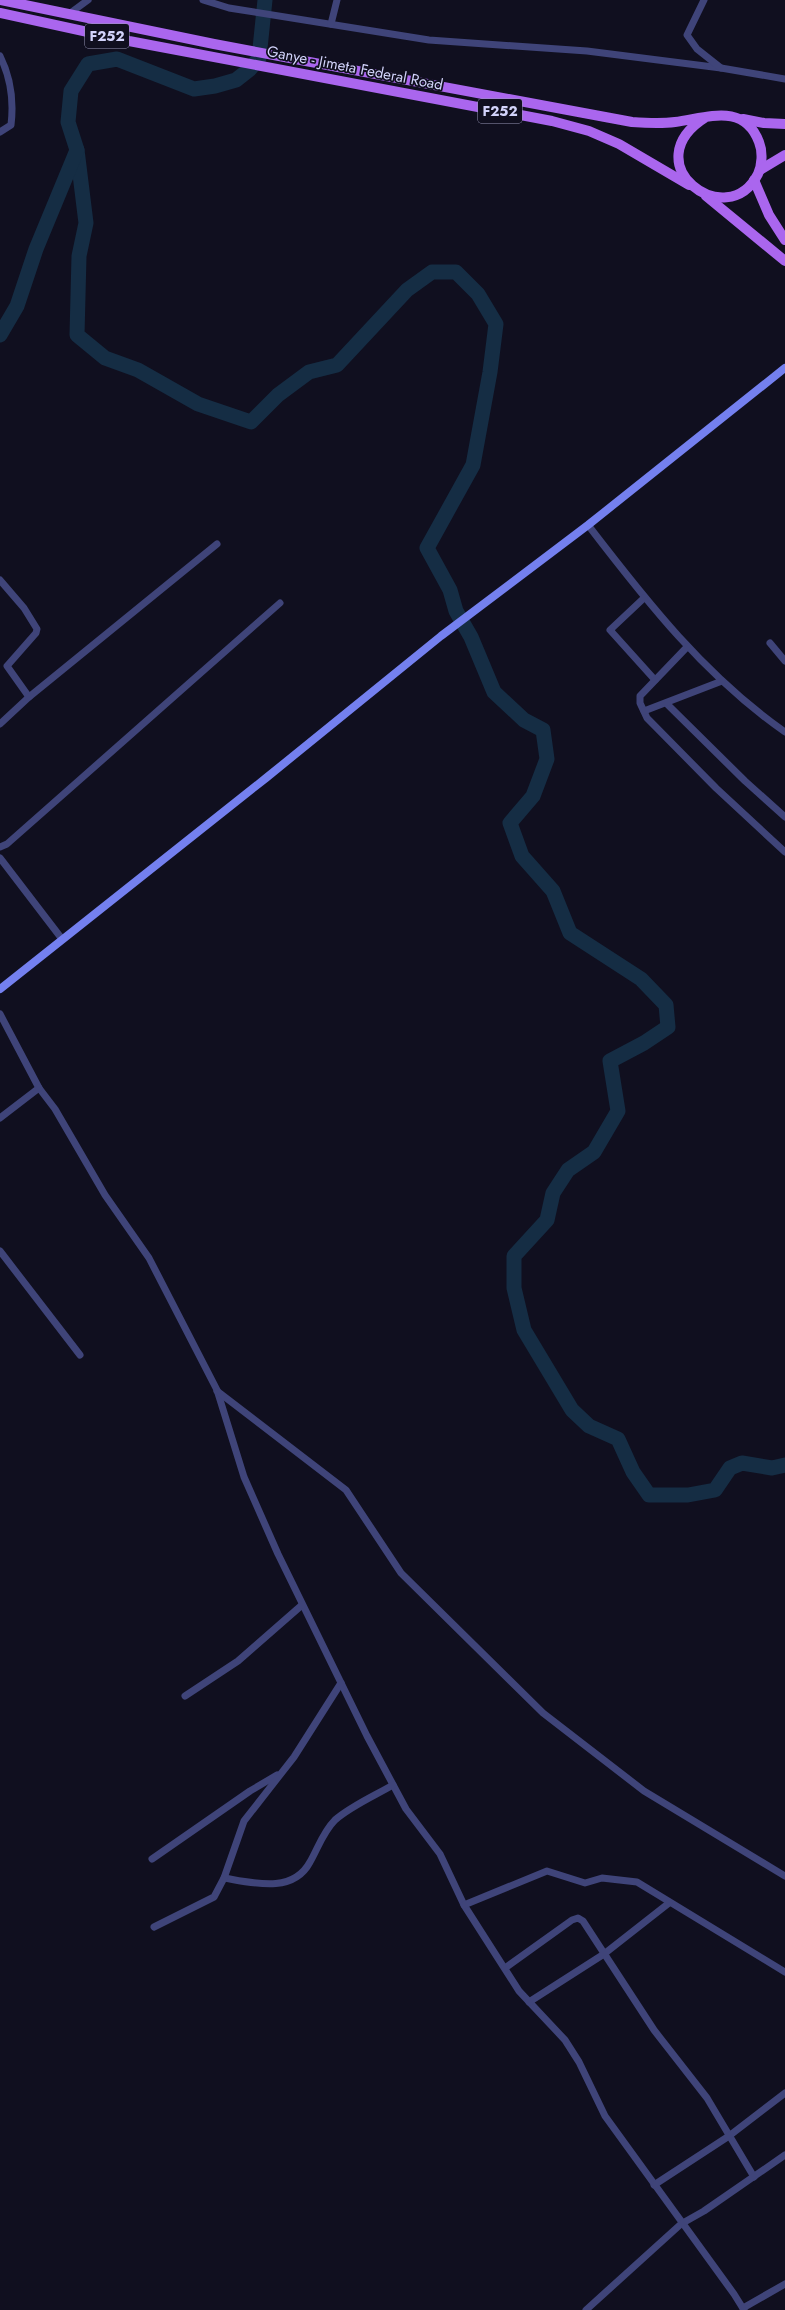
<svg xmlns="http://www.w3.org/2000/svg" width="785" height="2310" font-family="Jost,sans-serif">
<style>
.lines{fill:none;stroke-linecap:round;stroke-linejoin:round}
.river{stroke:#152d44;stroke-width:15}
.street{stroke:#3f4479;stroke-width:7}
.secondary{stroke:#7480ef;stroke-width:8}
.primary{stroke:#a6e;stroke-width:10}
.labels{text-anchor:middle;stroke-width:3.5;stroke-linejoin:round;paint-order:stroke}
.shield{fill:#100f1f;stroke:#9898b8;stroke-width:1}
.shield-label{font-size:14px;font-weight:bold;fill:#d2d3fa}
.street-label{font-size:15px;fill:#d2d3fa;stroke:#100f1f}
</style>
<rect width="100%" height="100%" fill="#100f1f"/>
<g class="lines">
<g class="river">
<path d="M77,150L86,223L79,256L77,335L105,358L138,370L198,404L251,422L278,395L309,372L337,365L407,290L432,272H456L478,294L496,324L490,372L473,465L427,548L450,590L456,611L471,637L494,692L524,720L543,730L547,759L533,796L510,823L522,856L553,891L570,933L641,979L666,1005L668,1027L644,1043L610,1061L618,1111L594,1152L568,1170L553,1193L547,1220L514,1256V1288L524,1330L572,1410L589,1426L618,1439L633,1472L649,1495H688L715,1490L730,1468L742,1463L772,1468L785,1465"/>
<path d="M0,335L17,306L36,249L77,150L68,122L71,91L88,64L117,59L194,89L215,86L236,80L250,69L259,58L265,0"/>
</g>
<g class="street">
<path d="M203,0L229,8L429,40L587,51L721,68"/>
<path d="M704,0L687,35L697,49L721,68L785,79"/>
<path d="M69,14L88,0"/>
<path d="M331,24L337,0"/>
<path d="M0,56C11,78 14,100 11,125L0,132"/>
<path d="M588,525C647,602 705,676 785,732"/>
<path d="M0,580L24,608L37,629L36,633L7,666L29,697"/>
<path d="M644,598L610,630L655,680"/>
<path d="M770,643L785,661"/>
<path d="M687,647L640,696V703L647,718L716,788L785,852"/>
<path d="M667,704L745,781L785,817"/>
<path d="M644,711L722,681"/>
<path d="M0,724L29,697L217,544"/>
<path d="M0,847L7,844L280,603"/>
<path d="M0,858L62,939"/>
<path d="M0,1014L39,1088L55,1109L105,1195L149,1258L217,1390L244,1477L278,1554L367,1736L406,1809L440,1854L464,1905L519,1991L565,2040L579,2062L605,2116L734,2294L744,2310"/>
<path d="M0,1118L39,1088"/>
<path d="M0,1251L80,1355"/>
<path d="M217,1391L346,1490L401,1573L543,1713L644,1791L785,1876"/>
<path d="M185,1696L238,1661L302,1605"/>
<path d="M152,1859L250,1791L277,1775"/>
<path d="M224,1878C253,1883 293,1894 310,1862C318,1848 323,1832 335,1820C351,1806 374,1796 393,1785"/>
<path d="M464,1905L547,1871L585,1883L602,1878L637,1882L785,1972"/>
<path d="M154,1927L214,1897L224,1878L244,1821L294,1757L341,1683"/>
<path d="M505,1968L572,1920L578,1918L583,1921L654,2030L707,2098L754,2177"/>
<path d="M529,2002L604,1954L669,1903"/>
<path d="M654,2185L729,2136L785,2093"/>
<path d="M743,2308L785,2284"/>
<path d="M586,2310L681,2224L704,2211L785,2155"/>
</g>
<path class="secondary" d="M0,989L266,778L441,636L588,525L785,368"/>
<g class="primary">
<path d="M1,0L214,44L632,122C646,123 660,124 675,122C707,118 744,102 759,142C763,152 762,165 758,174C727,235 632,163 706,117"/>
<path d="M0,13L129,41L552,121L589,131L619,144L689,185"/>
<path d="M743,119L764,123L785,124"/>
<path d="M760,170L785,155"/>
<path d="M754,180L769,215L785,240"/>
<path d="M706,196L785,261"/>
</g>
</g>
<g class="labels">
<g class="shield">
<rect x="85" y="24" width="44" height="24" rx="3"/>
<rect x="478" y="99" width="44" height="24" rx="3"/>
</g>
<g class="shield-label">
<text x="107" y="41">F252</text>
<text x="500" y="116">F252</text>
</g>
<g class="street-label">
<text transform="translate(355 68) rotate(11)" y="5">Ganye - Jimeta Federal Road</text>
</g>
</g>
</svg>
